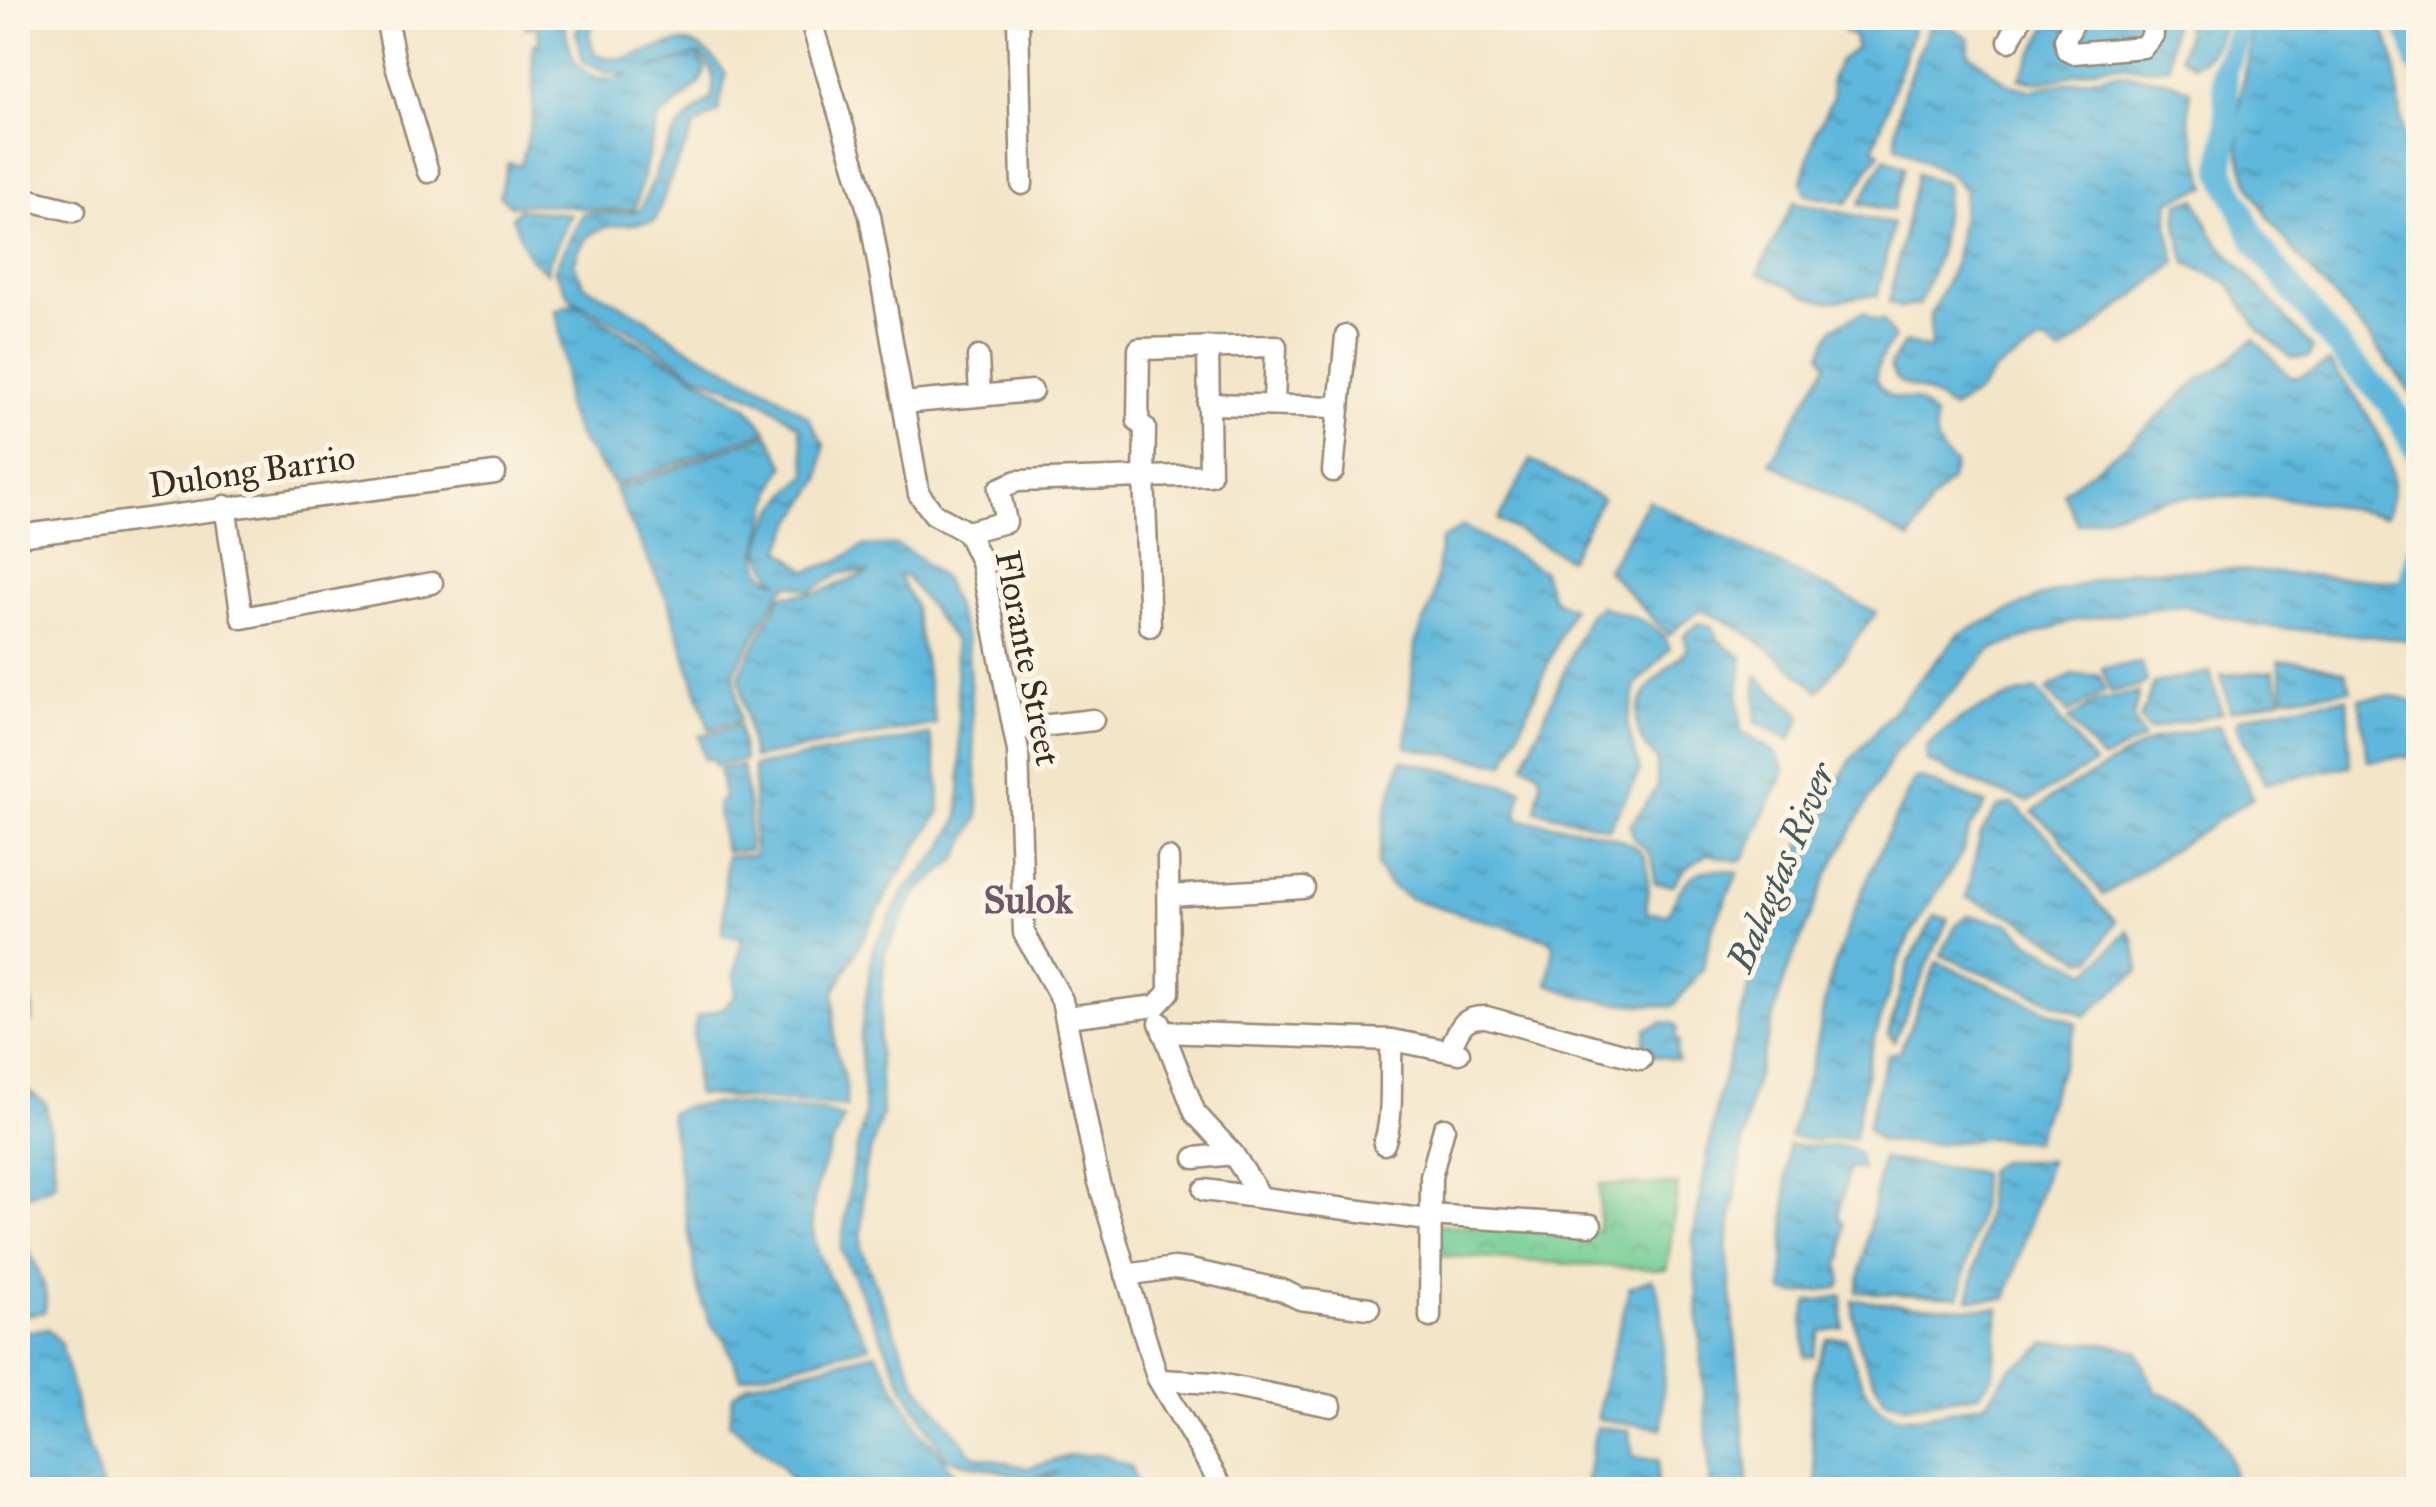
<svg xmlns="http://www.w3.org/2000/svg" width="2436" height="1507" font-family="'IM FELL Great Primer',serif">
<style>
.park{fill:url(#park-crowns);stroke:#567c59;stroke-width:2.5}
.water{fill:url(#water-ripples);stroke:#4c717d;stroke-width:2.5}
.lines{fill:none;stroke-linecap:round;stroke-linejoin:round}
.river{stroke:#5eb8dc;stroke-width:25}
.minor-casing{stroke:#978873;stroke-width:25}
.minor{stroke:#fff;stroke-width:20}
.labels{text-anchor:middle;stroke-width:10;stroke-linejoin:round;paint-order:stroke}
.street-label{font-size:35px;fill:#3b2a1e;stroke:#fcf5e5}
.water-label{font-size:38px;font-style:italic;fill:#475c60;stroke:#fcf5e5}
.neighbourhood-label{font-size:38px;font-weight:bold;fill:#6c5869;stroke:#fcf5e5}
</style>
<defs>
<pattern id="park-crowns" width="20" height="18" patternUnits="userSpaceOnUse" patternTransform="scale(2.5)"><rect width="20" height="18" fill="#72cd94"/><path d="M2 6a3 3 0 1 1 6 0M12 15a3 3 0 1 1 6 0" fill="none" stroke="#5fa778"/></pattern>
<pattern id="water-ripples" width="26" height="14" patternUnits="userSpaceOnUse" patternTransform="scale(2.5)"><rect width="26" height="14" fill="#5eb8dc"/><path d="M2 4q2-2 4 0t4 0M15 11q2-2 4 0t4 0" fill="none" stroke="#4f96b2"/></pattern>
</defs>
<rect width="100%" height="100%" fill="#fcf5e5"/>
<filter id="ink" filterUnits="userSpaceOnUse"><feTurbulence type="fractalNoise" baseFrequency=".01" numOctaves="2"/><feDisplacementMap in="SourceGraphic" scale="20" xChannelSelector="R" yChannelSelector="G"/><feConvolveMatrix kernelMatrix="1 2 1 2 8 2 1 2 1" color-interpolation-filters="sRGB"/></filter>
<filter id="wash" filterUnits="userSpaceOnUse"><feTurbulence type="fractalNoise" baseFrequency=".0048" numOctaves="4" result="noise"/><feDisplacementMap in="SourceGraphic" scale="40" xChannelSelector="R" yChannelSelector="G"/><feGaussianBlur stdDeviation="2.25" result="paint"/><feColorMatrix in="noise" values="0 0 0 0 0 0 0 0 0 0 0 0 0 0 0 0 0 1.4 0 .05"/><feComposite in="paint" operator="in"/></filter>
<g filter="url(#wash)">
<rect width="100%" height="100%" fill="#f3e5c8"/>
<path class="park" d="M1600,1184L1678,1185L1667,1270L1431,1255L1432,1225L1599,1231Z"/>
<g class="water">
<path d="M524,18H564C568,58 582,93 629,75L607,73L583,62L576,32L583,18H595L589,33L594,53C646,78 681,2 726,75L718,112L695,126L671,177L655,221C615,229 586,217 574,265L584,285L642,316L681,344L771,391L808,417L824,445L820,480L792,524L781,550L807,571L836,562L863,546L896,545L918,557L945,581L967,639L979,816L957,859L915,894L885,953L878,1044L882,1114L864,1171L861,1249L916,1383L973,1455L1028,1468L1073,1455H1105L1131,1467L1138,1489H981L992,1479L1027,1484L1059,1472L1028,1478L946,1458L905,1389L841,1250L852,1168L865,1115L860,1040L873,949L906,889L941,851L959,817L961,771L955,642L907,577L898,575L914,605L936,724L753,758L739,674L782,595L817,593L870,572L841,573L811,591L789,584L780,592L734,672L740,721L709,729L669,604L615,490L768,434L785,466C773,482 771,499 766,518C760,542 745,576 781,582L774,579L759,551C769,513 779,500 808,474L799,426L765,402L696,374L631,331L570,298L554,270L583,213H628L640,210C665,157 661,135 712,98C715,78 715,66 698,54L648,69L697,55L706,68L700,83L657,121L635,209C593,214 552,200 511,206L500,196L508,163L521,165L533,116V44L539,43L538,27H525Z"/>
<path d="M1847,18H1917L1874,148L1880,153C1866,168 1861,187 1847,203L1806,195L1802,182L1816,132L1833,97L1831,79L1839,61L1856,48L1854,36L1844,32Z"/>
<path d="M2052,18H2173L2169,66C2149,73 2127,63 2105,66C2075,70 2049,88 2019,79Z"/>
<path d="M2186,18H2225C2218,40 2215,53 2194,65L2180,56L2186,37Z"/>
<path d="M2257,18H2375C2410,60 2389,128 2418,174V402C2398,376 2379,348 2357,323C2319,278 2244,208 2239,146C2236,102 2246,59 2257,18Z"/>
<path d="M1931,21L1945,23L1970,39L1968,53L2008,84L2030,90L2117,73L2170,81L2190,90L2189,122L2207,187L2170,200L2168,227L2176,263L2061,354L2047,343H2040L1995,371L1977,393L1952,409C1944,404 1937,398 1929,394C1912,384 1896,389 1890,365L1905,342L1931,349L1930,318L1955,262L1965,191L1952,176L1896,145C1895,101 1916,61 1931,21Z"/>
<path d="M1885,158L1905,167L1893,210L1859,204Z"/>
<path d="M1917,174L1945,183L1947,190L1939,253L1919,305L1899,307L1889,302Z"/>
<path d="M2196,199L2212,235L2313,348L2309,357L2292,358L2258,329L2229,283L2186,263L2177,226L2179,203Z"/>
<path d="M1794,202L1893,224L1878,295C1857,294 1836,306 1816,299C1796,292 1779,280 1758,273Z"/>
<path d="M519,209L571,214L548,264L547,273L529,257L512,217Z"/>
<path d="M574,303L747,407L767,431L615,486L578,436L565,406V366L556,310Z"/>
<path d="M1863,312L1874,320H1883L1894,338C1881,355 1864,382 1891,396C1898,400 1909,398 1916,401C1923,405 1930,413 1935,418C1934,441 1937,450 1955,464L1951,480L1930,503L1910,540L1770,462L1827,364L1821,353L1834,327Z"/>
<path d="M2254,339L2290,377H2300L2329,362C2359,401 2412,464 2386,516L2314,502L2270,497H2193L2162,499L2077,524L2063,492L2131,441L2201,378L2218,369Z"/>
<path d="M1531,460L1602,499L1569,559L1498,520Z"/>
<path d="M1648,500L1876,612L1819,691C1782,661 1746,625 1700,610L1668,635L1607,570Z"/>
<path d="M1463,526L1542,570L1553,599L1572,608L1505,764L1406,747L1415,644L1434,597L1441,540Z"/>
<path d="M2130,570H2236L2418,583V641L2258,626L2180,605L2075,620L1991,650L1895,752L1828,874L1785,977L1750,1099L1727,1248L1749,1489H1711L1693,1240L1717,1101L1748,991L1802,841L1850,761L1959,634L2037,598Z"/>
<path d="M1600,606C1625,615 1660,621 1670,648L1636,686L1627,725L1640,771L1609,828L1536,810L1541,781L1538,771L1524,764L1589,614Z"/>
<path d="M1699,623L1713,627L1718,640L1743,658L1738,694L1741,731L1777,754L1785,771L1744,858L1738,861L1707,854L1684,870L1673,885L1654,883C1655,860 1653,852 1634,840L1630,826L1657,788V760C1610,713 1653,682 1688,649L1684,636Z"/>
<path d="M2278,661H2300L2345,672L2351,690L2285,697Z"/>
<path d="M2141,663L2147,681L2140,686L2110,692L2102,668Z"/>
<path d="M2273,671L2282,698L2230,711L2221,675Z"/>
<path d="M2210,672L2222,713L2149,730L2140,719L2154,683Z"/>
<path d="M2073,675H2099L2105,691L2068,713L2047,691L2052,685Z"/>
<path d="M1756,676L1802,715L1790,740L1756,722Z"/>
<path d="M2037,690L2094,764L2028,802L1992,790L1927,761L1926,748C1956,715 1995,699 2037,690Z"/>
<path d="M2139,692L2133,720L2144,739L2102,760L2068,720L2096,701Z"/>
<path d="M2393,696L2418,703V756L2368,761L2359,699Z"/>
<path d="M2347,698L2350,766L2265,783L2236,725L2239,718L2289,706Z"/>
<path d="M739,725L744,760L715,766L713,759H704L699,736Z"/>
<path d="M2219,725L2253,798L2103,895L2056,832L2033,812L2052,797L2153,740Z"/>
<path d="M930,735L939,783L940,811L889,891L834,992V1044L846,1085V1107L696,1094L693,1034L697,1017L723,1008L735,997V973L742,938L723,935L726,856H754V766Z"/>
<path d="M1402,760L1522,789L1517,813L1521,820C1549,825 1632,831 1645,858C1651,873 1646,896 1647,913L1668,914C1685,877 1696,862 1738,873L1711,933L1703,969L1673,1006C1630,1004 1588,1004 1548,984L1554,946L1550,940L1409,898L1389,885L1377,866L1386,812Z"/>
<path d="M742,766L749,809V851H725L717,804L724,798L719,769Z"/>
<path d="M1920,778L1986,804L1969,830L1962,853L1912,932L1898,963L1871,1050L1854,1138L1815,1140L1790,1137C1797,1109 1806,1083 1814,1055C1820,1036 1821,1015 1826,995C1846,921 1880,847 1914,780Z"/>
<path d="M2013,804L2053,841L2097,903L2116,921L2092,959H2082L2017,918L1966,897L1981,833L1998,807Z"/>
<path d="M1968,915L2010,924L2031,943L2089,972L2128,930L2134,940L2139,971L2085,1016L1941,955L1956,924Z"/>
<path d="M1935,916L1948,919L1894,1041L1888,1034L1908,964Z"/>
<path d="M1937,962L2077,1024L2034,1142L1990,1138L1938,1144L1880,1141L1867,1128L1887,1055L1900,1051Z"/>
<path d="M18,966L30,990C28,1001 35,1009 32,1021L18,1027Z"/>
<path d="M1663,1022L1674,1024L1677,1029L1675,1040L1679,1041L1676,1053L1678,1060L1642,1053L1646,1029Z"/>
<path d="M18,1083L46,1104L56,1180L52,1186L18,1199Z"/>
<path d="M726,1103L822,1111L844,1118C790,1230 809,1246 870,1346L741,1378L723,1337L710,1324L698,1289L670,1113L687,1106Z"/>
<path d="M1788,1145L1848,1147L1858,1153L1862,1169L1849,1168L1838,1216L1844,1224L1843,1258L1839,1261L1842,1283L1838,1288L1799,1294L1783,1292Z"/>
<path d="M1882,1159L1981,1172L1979,1212L1959,1297L1857,1292Z"/>
<path d="M2000,1161H2049L2006,1299H1969L1986,1212L1987,1171Z"/>
<path d="M18,1205C19,1213 19,1221 21,1229C27,1254 53,1286 44,1312L18,1316Z"/>
<path d="M1652,1279C1670,1302 1662,1396 1662,1428L1598,1419C1601,1373 1621,1333 1629,1288Z"/>
<path d="M1842,1296L1843,1328L1821,1331L1813,1356L1805,1357L1803,1320L1808,1302Z"/>
<path d="M1853,1300L1914,1306L1999,1309L1994,1374L1979,1394L1906,1405L1886,1400C1864,1367 1853,1339 1853,1300Z"/>
<path d="M47,1328L61,1343L83,1431L103,1489H22L18,1465V1333Z"/>
<path d="M1846,1338C1876,1438 1897,1422 1986,1403L2012,1367L2032,1357L2045,1343H2105L2137,1351L2156,1392C2169,1398 2188,1402 2199,1412C2220,1431 2236,1462 2234,1489H1818C1812,1434 1801,1390 1828,1339Z"/>
<path d="M876,1353L923,1435C937,1445 943,1460 954,1473V1482L974,1486V1489H797L780,1464L729,1423L733,1395L748,1384Z"/>
<path d="M1596,1427L1629,1430L1633,1457L1659,1460L1656,1489H1585Z"/>
</g>
<g class="lines">
<g class="river">
<path d="M2245,18L2224,70L2228,127L2222,169L2256,243L2346,357L2389,402L2418,452"/>
<path d="M2402,18L2414,42L2418,63"/>
<path d="M2405,612L2418,553"/>
</g>
</g>
</g>
<g filter="url(#ink)">
<g class="lines">
<g class="minor-casing">
<g id="minor">
<path d="M386,18L395,62L428,172"/>
<path d="M810,18L870,216L919,494L934,514L967,532L981,561L1018,751L1024,933L1062,1000L1098,1179L1157,1377L1224,1490"/>
<path d="M1018,18L1022,184"/>
<path d="M2076,18L2065,39L2067,50L2073,53L2143,47L2153,35L2151,18"/>
<path d="M2009,41L2021,18"/>
<path d="M18,197L74,211"/>
<path d="M978,357L980,394"/>
<path d="M903,403L1032,391"/>
<path d="M1208,404L1339,407"/>
<path d="M1333,471L1346,336"/>
<path d="M225,506L242,618L432,583"/>
<path d="M967,532L1006,522L999,489L1017,481L1210,475L1208,347"/>
<path d="M18,536L495,473"/>
<path d="M1150,626L1144,477L1145,428L1138,422L1139,349L1276,346L1274,404"/>
<path d="M1015,729L1093,720"/>
<path d="M1169,896L1304,888"/>
<path d="M1067,1017L1156,1006L1169,992L1168,858"/>
<path d="M1160,1023L1195,1113L1233,1154L1260,1196"/>
<path d="M1163,1032L1392,1040L1459,1053"/>
<path d="M1449,1050C1460,1030 1460,1016 1486,1017L1641,1059"/>
<path d="M1384,1144C1395,1114 1389,1073 1392,1040"/>
<path d="M1195,1158L1233,1154"/>
<path d="M1204,1190L1428,1220"/>
<path d="M1429,1215L1591,1225"/>
<path d="M1126,1275L1174,1268L1190,1270L1282,1290L1300,1299L1369,1308"/>
<path d="M1430,1317L1431,1177L1444,1128"/>
<path d="M1160,1380L1214,1383L1331,1406"/>
</g>
</g>
<use href="#minor" class="minor"/>
</g>
</g>
<g class="labels">
<g class="street-label">
<text transform="translate(252 471) rotate(-8)" y="12">Dulong Barrio</text>
<text transform="translate(1028 658) rotate(79)" y="12">Florante Street</text>
</g>
<g class="water-label">
<text transform="translate(1781 867) rotate(-67)" y="13">Balagtas River</text>
</g>
<g class="neighbourhood-label">
<text x="1028" y="913">Sulok</text>
</g>
</g>
<rect width="2436" height="1507" fill="none" stroke="#fcf5e5" stroke-width="60"/>
</svg>
